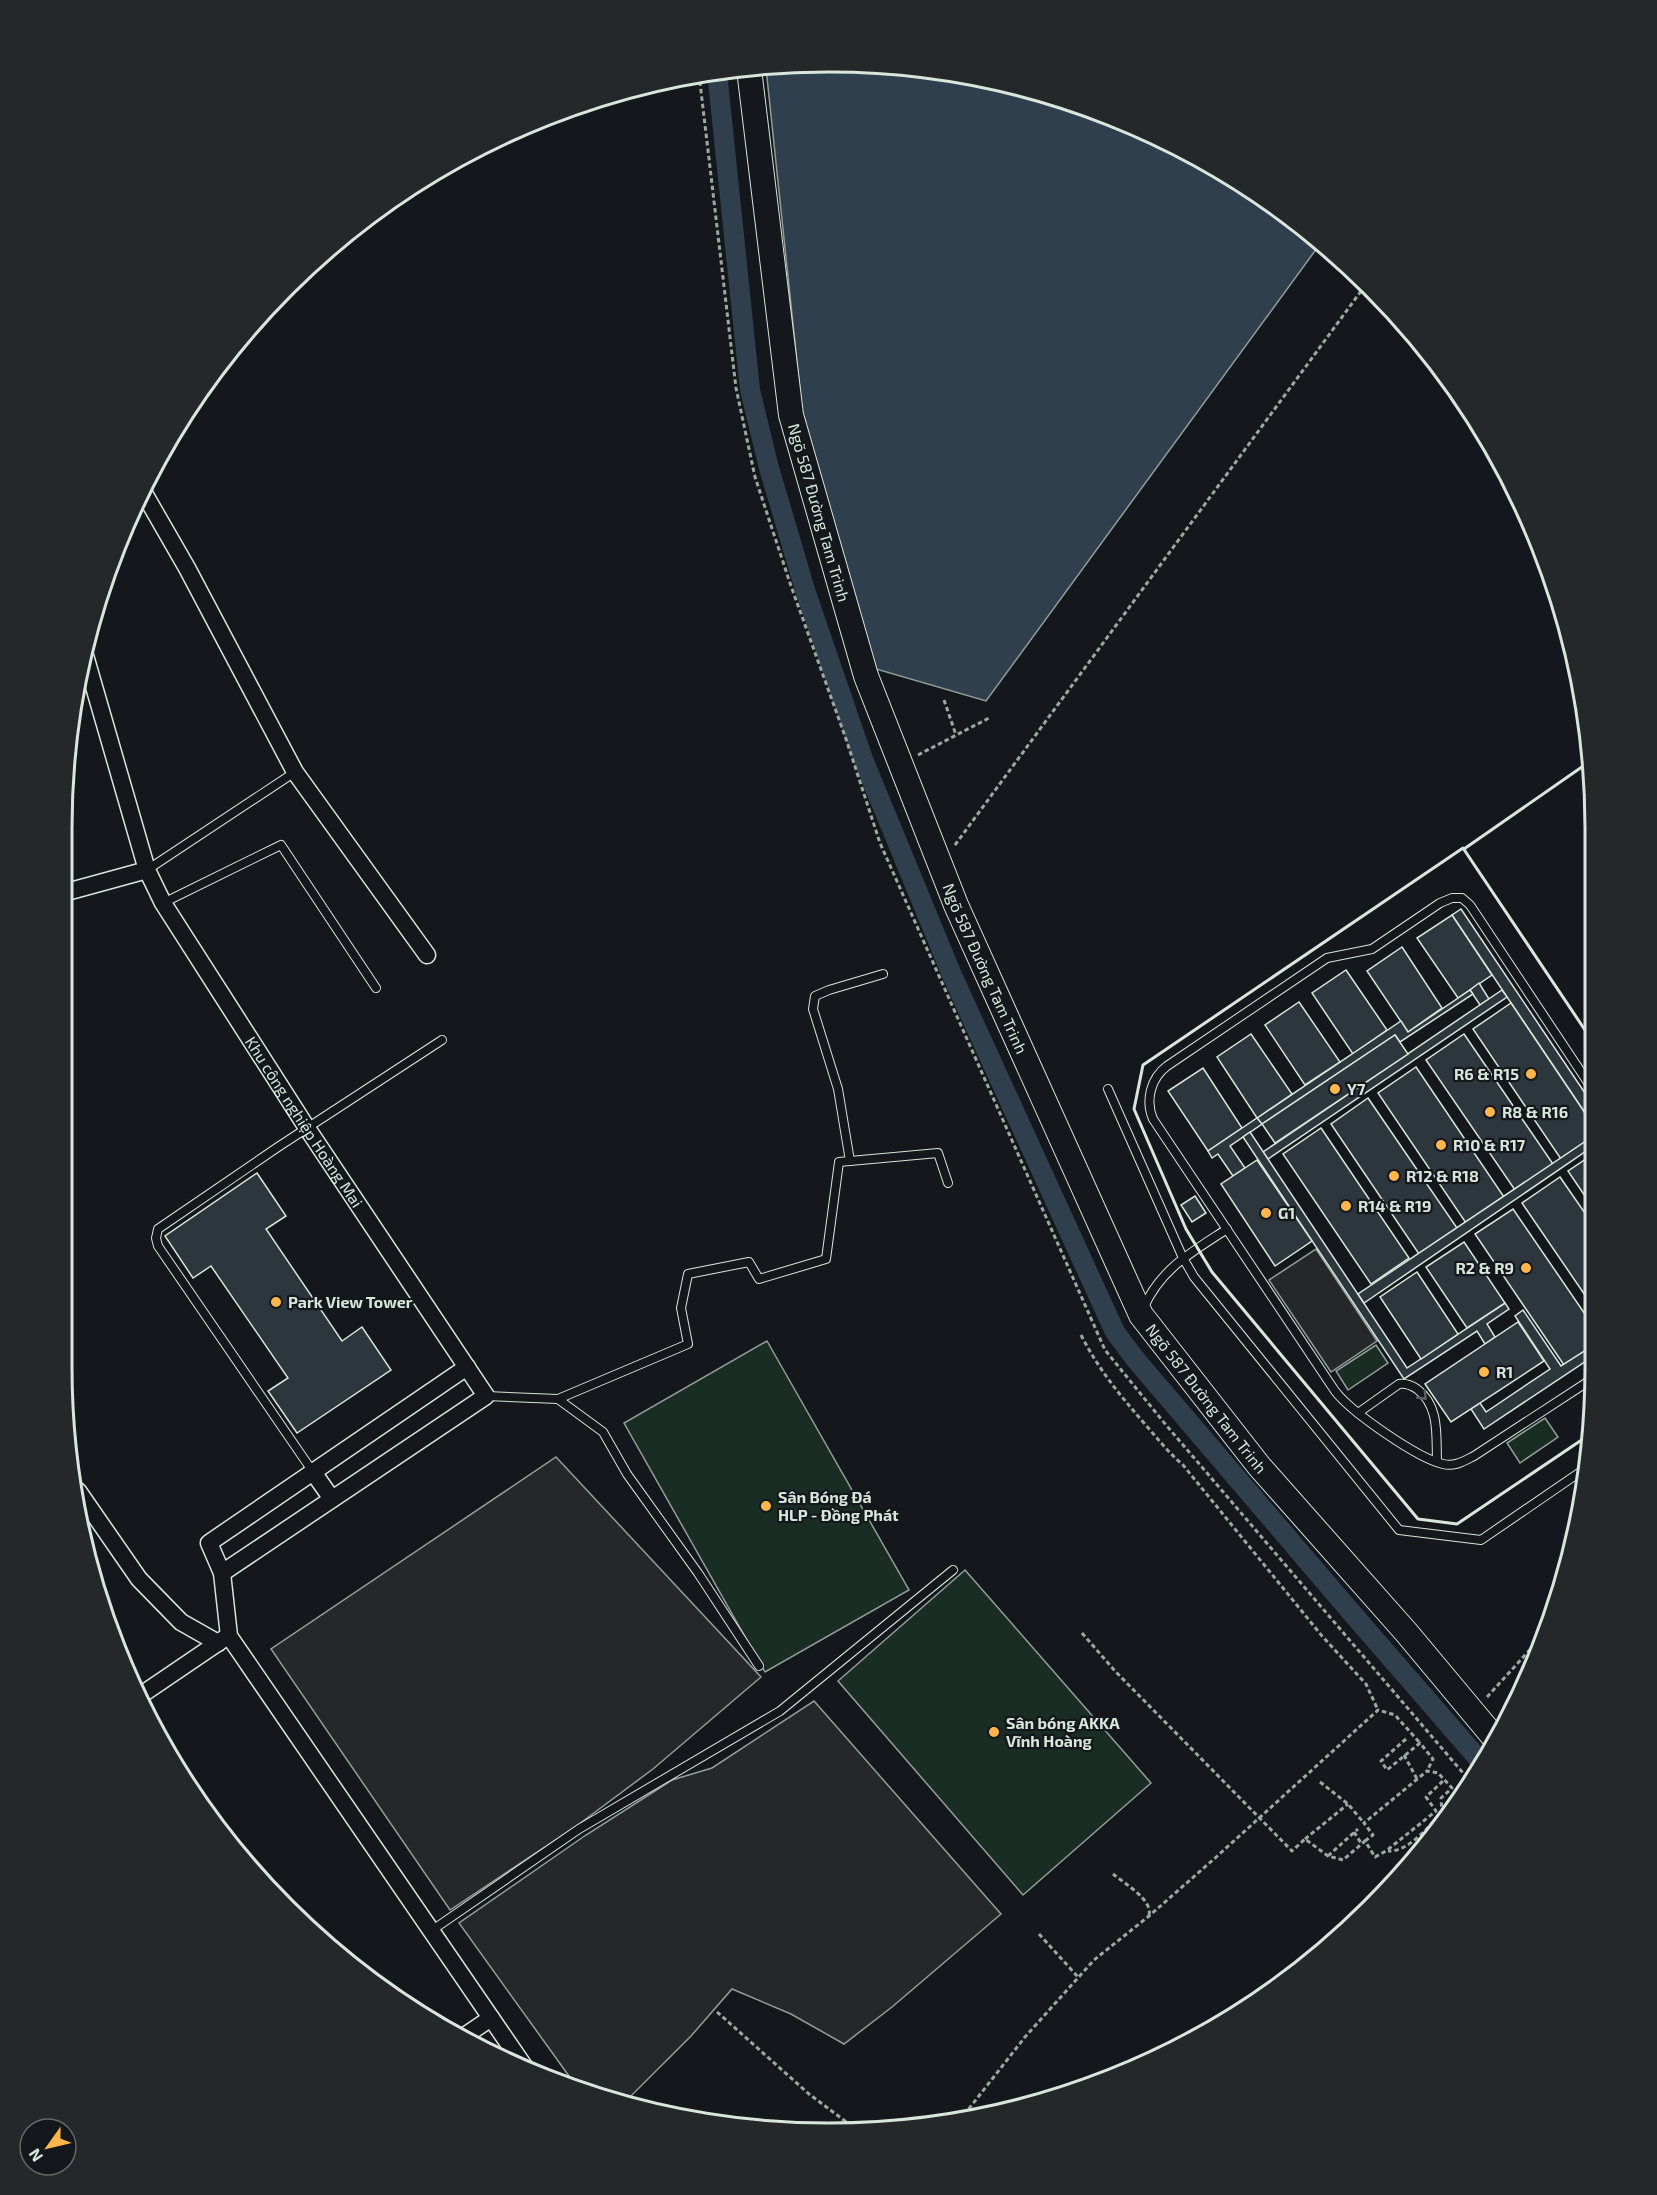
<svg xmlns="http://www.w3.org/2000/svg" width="1657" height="2195" font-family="'Exo 2',sans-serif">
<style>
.green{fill:#1a2d24;stroke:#939e99;stroke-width:1.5}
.parking{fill:#24282b;stroke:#939e99;stroke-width:1.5}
.water{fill:#2f3f4d;stroke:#939e99;stroke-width:1.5}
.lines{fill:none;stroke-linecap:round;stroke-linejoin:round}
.canal{stroke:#2f3f4d;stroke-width:20}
.building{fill:#2c363c;stroke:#d8e6dc;stroke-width:1.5}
.lane-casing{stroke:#d8e6dc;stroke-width:10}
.street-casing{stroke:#d8e6dc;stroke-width:19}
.secondary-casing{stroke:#d8e6dc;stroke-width:26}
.path{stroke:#9da8a2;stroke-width:3;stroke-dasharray:4.5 3;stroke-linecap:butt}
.lane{stroke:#14181c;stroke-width:8}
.street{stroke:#14181c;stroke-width:16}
.secondary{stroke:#14181c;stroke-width:24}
.wall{stroke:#d8e6dc;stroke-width:3}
.oneway{stroke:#59605f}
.poi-dot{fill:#ffb74d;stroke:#14181c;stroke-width:2}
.labels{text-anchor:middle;stroke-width:4.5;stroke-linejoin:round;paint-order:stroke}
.street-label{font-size:16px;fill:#d8e6dc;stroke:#14181c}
.poi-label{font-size:16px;font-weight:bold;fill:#d8e6dc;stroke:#14181c;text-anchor:start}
.rim{fill:none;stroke:#d8e6dc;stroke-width:3}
</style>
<rect width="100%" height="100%" fill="#14181c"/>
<g class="green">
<path d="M767,1341L909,1590L765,1672L624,1423Z"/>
<path d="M1376,1345L1388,1363L1348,1390L1336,1371Z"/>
<path d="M1545,1418L1558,1437L1520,1463L1507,1443Z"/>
<path d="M965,1570L1151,1783L1023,1895L838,1681Z"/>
</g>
<g class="parking">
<path d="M1316,1249L1377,1341L1331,1372L1269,1280Z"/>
<path d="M556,1457L761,1677L653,1769L575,1827L450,1910L271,1649Z"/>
<path d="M814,1701L1001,1914L892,2007L844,2044L791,2014L732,1989L691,2036L626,2101L574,2083L459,1923L586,1835L672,1780L712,1768Z"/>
</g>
<path class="water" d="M828,62L978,76L1122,120L1254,191L1320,244L986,701L876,669L804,428L766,68Z"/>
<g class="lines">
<path class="canal" d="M717,72L750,390L769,468L806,593L863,759L952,975L1115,1332L1136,1360L1351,1612L1482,1763"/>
</g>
<g class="building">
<path d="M1461,909L1589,1099V1119L1452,915Z"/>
<path d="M1452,915L1492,975L1458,998L1417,938Z"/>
<path d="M1402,947L1442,1008L1408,1032L1367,971Z"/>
<path d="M1346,970L1387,1030L1353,1054L1312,993Z"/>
<path d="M1479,983L1489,999L1480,1005L1470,990Z"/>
<path d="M1470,990L1473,994L1400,1042L1395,1035L1262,1124L1257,1118L1401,1021L1408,1032Z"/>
<path d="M1502,990L1507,997L1268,1159L1263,1152Z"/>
<path d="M1299,1002L1340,1062L1305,1085L1265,1025Z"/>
<path d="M1511,1003L1589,1119V1139L1561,1159L1473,1029Z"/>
<path d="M1251,1034L1292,1094L1257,1118L1217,1057Z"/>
<path d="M1464,1034L1553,1164L1515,1190L1426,1060Z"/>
<path d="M1395,1035L1408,1054L1275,1143L1262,1124Z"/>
<path d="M1416,1067L1504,1197L1466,1223L1378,1093Z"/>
<path d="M1203,1068L1242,1128L1208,1151L1168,1091Z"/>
<path d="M1368,1098L1457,1228L1419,1254L1331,1124Z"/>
<path d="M1257,1118L1262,1124L1230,1146L1245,1168L1233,1176L1218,1154L1212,1158L1208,1151Z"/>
<path d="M1321,1128L1409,1258L1371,1284L1283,1154Z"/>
<path d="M1250,1132L1407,1368L1505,1303L1509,1309L1487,1324L1495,1337L1485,1344L1477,1331L1404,1379L1243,1137Z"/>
<path d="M1589,1139V1149L1364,1303L1358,1294Z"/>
<path d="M1589,1157V1202L1568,1171Z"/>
<path d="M1257,1160L1312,1241L1275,1266L1221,1184Z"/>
<path d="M257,1173L286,1216L266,1229L342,1341L362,1327L391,1370L297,1433L268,1391L288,1378L211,1266L193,1278L165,1236Z"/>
<path d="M1560,1177L1589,1219V1301L1522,1203Z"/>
<path d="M1195,1196L1206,1213L1192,1222L1181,1205Z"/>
<path d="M1513,1209L1589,1320V1348L1564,1365L1475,1234Z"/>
<path d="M1464,1242L1505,1303L1467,1328L1426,1267Z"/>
<path d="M1417,1272L1458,1334L1421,1359L1380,1297Z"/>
<path d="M1523,1310L1561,1366L1589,1348V1359L1484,1429L1471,1409L1480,1403L1486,1412L1550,1369L1515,1316Z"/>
<path d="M1518,1322L1544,1361L1451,1422L1425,1384Z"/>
</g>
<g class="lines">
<g class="lane-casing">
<g id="lane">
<path d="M147,870L295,772"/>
<path d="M163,903L281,845L376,988"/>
<path d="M1108,1089L1183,1258L1194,1277L1399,1530L1481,1540L1589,1466"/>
<path d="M850,1161L838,1089L813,1009L815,996L829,990L883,974"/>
<path d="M1143,1309C1160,1269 1192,1252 1227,1229"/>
<path d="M1589,1381L1474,1456C1464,1461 1455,1467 1443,1464C1417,1458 1351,1412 1335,1391L1153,1119C1145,1100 1151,1078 1167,1066L1327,958L1372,949L1440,903L1452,898H1462L1470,905L1589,1084"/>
<path d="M486,1396L558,1399L603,1432L627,1474L698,1573L759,1666"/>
<path d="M558,1399L688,1344L681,1308L688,1274L749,1262L759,1279L826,1259L839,1162L938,1153L948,1183"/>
<path d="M1358,1413L1399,1384C1406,1383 1411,1385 1417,1389C1440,1406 1436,1436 1437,1461"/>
<path d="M313,1472L158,1246L156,1238L158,1229L278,1147L442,1040"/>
<path d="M431,1931L579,1829L780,1711L953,1570"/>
</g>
</g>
<g class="street-casing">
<g id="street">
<path d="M141,488L187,568L295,772L427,955"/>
<path id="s1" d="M84,652L147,870L163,903L307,1128L486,1396L222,1573"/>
<path d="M63,893L147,870"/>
<path d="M467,1367L209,1543L222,1573L229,1636L524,2066"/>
<path d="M313,1472L332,1499"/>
<path d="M78,1491L139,1579L181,1622L218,1643"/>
<path d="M141,1695L225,1638"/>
<path d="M463,2037L491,2018"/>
</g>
</g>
<g class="secondary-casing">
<g id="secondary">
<path id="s2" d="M749,69L791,415L866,676L956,905L1141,1315L1259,1466L1406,1632L1497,1741"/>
</g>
</g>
<g class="path">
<path d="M699,74L736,388L755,477L791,586L846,739L880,843L1105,1350L1166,1425L1469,1780"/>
<path d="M944,700L956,735"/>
<path d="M918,755L989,718"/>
<path d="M955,845L1367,283"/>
<path d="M1081,1335C1099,1370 1119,1394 1144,1423C1157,1438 1168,1452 1183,1465L1322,1636L1366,1684L1378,1710"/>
<path d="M1082,1633L1115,1671L1292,1851L1305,1839L1328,1856L1343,1860L1365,1841L1375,1857L1386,1851L1436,1811L1426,1797L1444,1780"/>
<path d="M1487,1697L1546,1632"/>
<path d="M1406,1739L1381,1761L1387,1770L1420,1743L1433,1759L1427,1771"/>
<path d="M1404,1755L1417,1779"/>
<path d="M1320,1782L1348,1804L1364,1823"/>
<path d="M1354,1832L1361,1843"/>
<path d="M1305,1839L1348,1804"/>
<path d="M1365,1841L1373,1835L1364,1823L1427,1771L1438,1773L1452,1788L1441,1798L1442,1812C1429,1826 1409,1852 1388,1851"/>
<path d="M1328,1856L1358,1829"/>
<path d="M1113,1874C1124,1883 1153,1900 1149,1915"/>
<path d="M1039,1934L1078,1977"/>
<path d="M717,2012L809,2094L857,2130"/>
<path d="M964,2115L1025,2037L1094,1960L1149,1916L1214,1859L1378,1710L1395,1715L1420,1743"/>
</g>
<use href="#lane" class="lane"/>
<use href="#street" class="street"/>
<use href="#secondary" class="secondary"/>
<g class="wall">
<path d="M1464,849L1589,762"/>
<path d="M1589,1435L1457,1524L1418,1519L1212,1272L1186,1229L1134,1109L1143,1065L1463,848L1589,1036"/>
</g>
</g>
<defs><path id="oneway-chevron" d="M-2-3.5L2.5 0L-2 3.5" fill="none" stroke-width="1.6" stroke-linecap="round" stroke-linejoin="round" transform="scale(1.5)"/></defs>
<use class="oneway" href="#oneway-chevron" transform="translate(1423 1396) rotate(46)"/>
<g class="poi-dot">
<circle cx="1531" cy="1074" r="6"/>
<circle cx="1335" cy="1089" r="6"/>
<circle cx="1490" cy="1112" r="6"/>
<circle cx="1441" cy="1145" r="6"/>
<circle cx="1394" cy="1176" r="6"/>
<circle cx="1346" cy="1206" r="6"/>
<circle cx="1266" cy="1213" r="6"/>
<circle cx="1526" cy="1268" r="6"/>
<circle cx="276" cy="1302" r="6"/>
<circle cx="1484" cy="1372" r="6"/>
<circle cx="766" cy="1506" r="6"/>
<circle cx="994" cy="1732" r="6"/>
</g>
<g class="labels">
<g class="street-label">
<text dy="6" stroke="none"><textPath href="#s2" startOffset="450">Ngõ 587 Đường Tam Trinh</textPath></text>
<text dy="6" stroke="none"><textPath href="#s2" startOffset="936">Ngõ 587 Đường Tam Trinh</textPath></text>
<text dy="6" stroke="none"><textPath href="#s1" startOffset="524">Khu công nghiệp Hoàng Mai</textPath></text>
<text dy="6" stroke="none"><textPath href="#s2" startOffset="1422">Ngõ 587 Đường Tam Trinh</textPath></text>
</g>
<g class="poi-label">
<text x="1519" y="1080" text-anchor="end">R6 &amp; R15</text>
<text x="1347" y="1095">Y7</text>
<text x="1502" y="1118">R8 &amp; R16</text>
<text x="1453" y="1151">R10 &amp; R17</text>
<text x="1406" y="1182">R12 &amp; R18</text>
<text x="1358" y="1212">R14 &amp; R19</text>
<text x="1278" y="1219">G1</text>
<text x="1514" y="1274" text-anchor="end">R2 &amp; R9</text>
<text x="288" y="1308">Park View Tower</text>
<text x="1496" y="1378">R1</text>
<text x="778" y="1503">Sân Bóng Đá<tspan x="778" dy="18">HLP - Đồng Phát</tspan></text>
<text x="1006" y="1729">Sân bóng AKKA<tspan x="1006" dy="18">Vĩnh Hoàng</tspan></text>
</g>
</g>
<path d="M0 0H1657V2195H0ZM828 72H829A756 756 0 0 1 1585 828V1367A756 756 0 0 1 829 2123H828A756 756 0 0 1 72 1367V828A756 756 0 0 1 828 72Z" fill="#24282b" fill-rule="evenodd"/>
<path class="rim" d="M828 72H829A756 756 0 0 1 1585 828V1367A756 756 0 0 1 829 2123H828A756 756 0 0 1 72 1367V828A756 756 0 0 1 828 72Z"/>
<g transform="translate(48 2147) rotate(236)"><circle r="28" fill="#14181c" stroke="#626a69" stroke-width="1.5"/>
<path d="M0-4.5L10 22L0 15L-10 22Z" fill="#ffb74d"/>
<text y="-9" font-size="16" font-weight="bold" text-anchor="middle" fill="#d8e6dc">N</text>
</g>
</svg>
